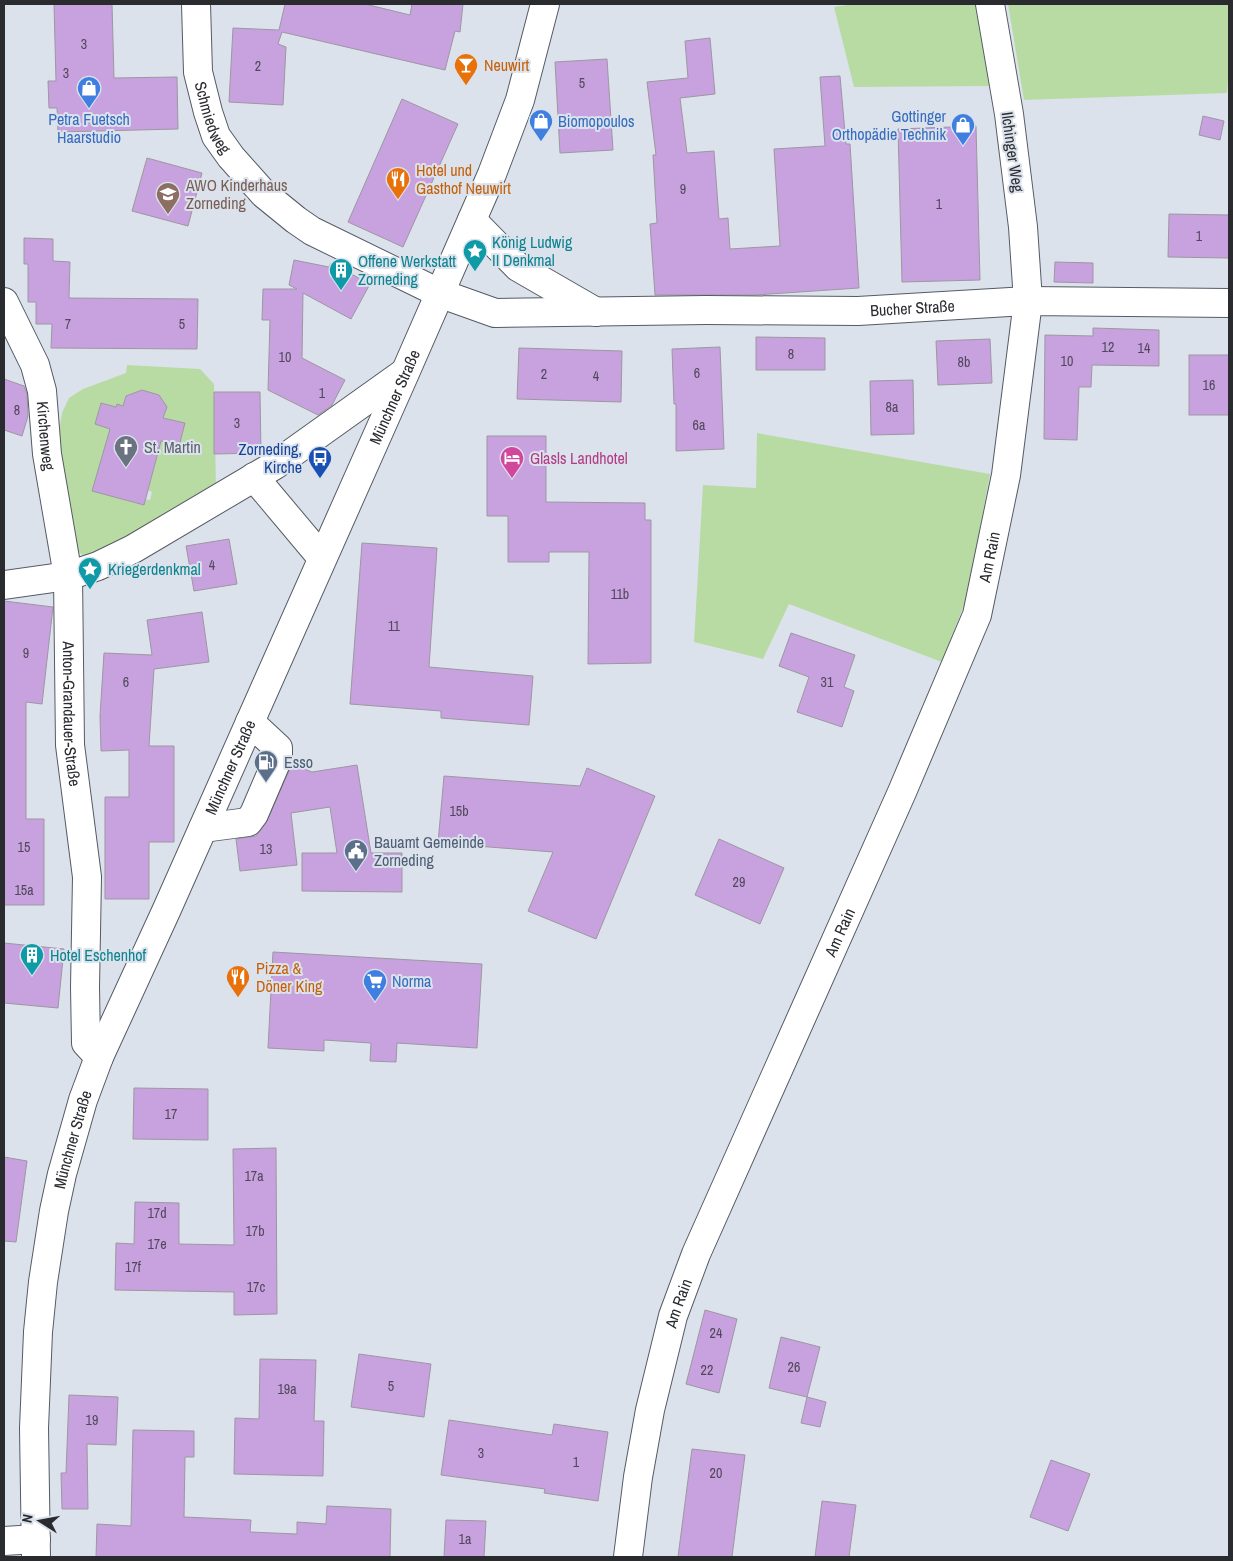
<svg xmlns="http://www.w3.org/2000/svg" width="1233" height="1561" font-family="'Archivo Narrow',sans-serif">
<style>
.green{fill:#b8dba4;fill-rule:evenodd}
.building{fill:#c8a1df;stroke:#9d97a1}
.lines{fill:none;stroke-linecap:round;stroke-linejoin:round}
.minor-casing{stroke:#555b64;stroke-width:30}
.minor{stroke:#fff;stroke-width:28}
.labels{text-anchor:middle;stroke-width:4;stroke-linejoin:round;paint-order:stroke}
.number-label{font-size:14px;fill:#51485b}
.food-label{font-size:16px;fill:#c56008;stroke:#dbe2ec;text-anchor:start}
.street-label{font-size:16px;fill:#292b2f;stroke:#dbe2ec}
.shop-label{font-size:16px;fill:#366cbe;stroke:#dbe2ec;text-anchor:start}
.education-label{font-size:16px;fill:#785e54;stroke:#dbe2ec;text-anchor:start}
.culture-label{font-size:16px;fill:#0d838f;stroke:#dbe2ec;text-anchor:start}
.worship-label{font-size:16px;fill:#5b616d;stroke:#dbe2ec;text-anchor:start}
.transit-label{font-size:16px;fill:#164399;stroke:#dbe2ec;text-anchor:end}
.hotel-label{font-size:16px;fill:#b23c85;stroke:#dbe2ec;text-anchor:start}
.service-label{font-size:16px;fill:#4e5e75;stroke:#dbe2ec;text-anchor:start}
</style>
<rect width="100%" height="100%" fill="#dbe2ec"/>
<g class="green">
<path d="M854,4H978L993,86L854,87L834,7Z"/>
<path d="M1008,4H1229V67L1227,93L1024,100Z"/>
<path d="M127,365L200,369L214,384L216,489L99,553L83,555L73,549L57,445L62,413L69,398L83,389L126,373ZM142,390L167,407L163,418L185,424L161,441L148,490L152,492L150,500L145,499L143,505L92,491L110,429L95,424L101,403L116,407L123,406L126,396Z"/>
<path d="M757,433L990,474L967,597L942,662L789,604L763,659L694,642L703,485L756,488Z"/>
</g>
<g class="building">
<path d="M54,4H112L114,78L177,77L178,129L58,132L57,108H49L48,81H56Z"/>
<path d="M285,4H365L410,15L412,4H463L460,32L455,31L445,70L282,32L278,44L286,47L283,105L229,102L233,28L279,30Z"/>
<path d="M710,38L715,94L680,98L687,153L714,151L719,219L728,218L730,249L780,246L774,149L825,146L820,77L840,76L846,144H850L859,288L755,295H655L650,224L657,223L653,155H656L647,82L688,78L685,41Z"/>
<path d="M607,59L613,150L560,153L555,62Z"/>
<path d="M402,99L458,124L403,247L348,222Z"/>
<path d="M1203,116L1224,121L1220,140L1199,135Z"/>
<path d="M976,126L980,280L902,282L898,129Z"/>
<path d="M147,158L202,173L188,226L132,211Z"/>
<path d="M1169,214L1229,215V258L1168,257Z"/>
<path d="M24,238L53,239V261L70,262L69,298L198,299L197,349L51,348L52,324H36V302H28V264H24Z"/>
<path d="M294,260L329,267L331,263L370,284L351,319L303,293L302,358L345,380L332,405L318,415L268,390L270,320H262L263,289H297L289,285Z"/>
<path d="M1055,262L1093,263V283L1054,282Z"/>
<path d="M1093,328L1159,330V366L1092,365L1091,387H1079L1077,440L1044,439L1045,335L1093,336Z"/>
<path d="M756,337L825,338V370H756Z"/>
<path d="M990,339L992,383L938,385L936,341Z"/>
<path d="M720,347L724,449L676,451V404H674L672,349Z"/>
<path d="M519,348L622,351L621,402L517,399Z"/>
<rect x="1189" y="355" width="40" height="60"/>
<path d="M4,379L24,386L27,394L28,416L22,436L4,430Z"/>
<path d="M913,380L914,434L871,435L870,381Z"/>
<path d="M142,390L159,395L167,407L163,418L185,423L179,446L161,441L144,505L92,491L110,429L95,424L101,403L116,407L117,404L123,406L126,396Z"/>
<path d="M214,392H260L261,453L214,454Z"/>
<path d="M487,436H546V502L645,503V520H651V663L588,664L589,552H549V562H508V516H487Z"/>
<path d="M229,539L237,584L194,591L186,546Z"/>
<path d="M362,543L437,548L429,667L533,676L529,725L441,718V711L350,704Z"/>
<path d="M4,601L53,607L42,704L26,702V819H44V905H4Z"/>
<path d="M202,612L209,662L154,669L149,746H174V842H149V899H105V797H129V750L101,751L100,716L104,653L152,655L147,620Z"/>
<path d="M791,633L855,655L844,687L854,691L842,727L797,712L809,677L779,666Z"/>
<path d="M292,764L312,772L357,765L371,853H402V892L302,891V853H337L330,807L291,813L297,865L240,871L236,839L256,836L266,823Z"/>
<path d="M587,768L655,796L596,939L528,911L553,852L438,843L444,776L580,786Z"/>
<path d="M719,839L784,868L760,924L695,895Z"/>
<path d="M4,943L64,949L58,1008L4,1003Z"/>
<path d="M273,952L482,964L477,1048L397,1043L396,1062L370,1061L371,1043L324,1040V1051L268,1048Z"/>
<path d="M134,1088L208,1089V1140L133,1139Z"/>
<path d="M276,1148L277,1314L234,1315V1292L115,1290L116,1243L134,1244L135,1202L179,1203V1244L234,1245L233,1149Z"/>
<path d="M4,1157L27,1161L16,1242L4,1241Z"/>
<path d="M705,1310L737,1319L719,1393L686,1384Z"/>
<path d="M781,1337L820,1347L807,1397L769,1388Z"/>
<path d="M359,1354L431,1364L424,1417L351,1407Z"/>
<path d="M260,1359L316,1360L314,1421H324L323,1476L234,1474L235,1418L259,1419Z"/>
<path d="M69,1395L118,1397L116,1445L87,1444L88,1509H62L61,1473H66Z"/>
<path d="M807,1397L826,1402L820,1427L801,1423Z"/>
<path d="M449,1420L552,1435L554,1424L608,1432L598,1501L544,1493L545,1489L441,1475Z"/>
<path d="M133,1430L194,1431V1457H185L184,1517L251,1520L250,1532L297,1534V1522L326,1524L327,1506L391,1509L390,1557H96L97,1524L131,1526Z"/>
<path d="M692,1449L745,1455L732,1557H678Z"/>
<path d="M1051,1460L1090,1474L1068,1531L1030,1517Z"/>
<path d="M822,1501L856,1505L849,1557H815Z"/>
<path d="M446,1520L486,1521L484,1557H444Z"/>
</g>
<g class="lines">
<g class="minor-casing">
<g id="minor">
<path id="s1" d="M196,4L198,72L208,112L216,136L231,157L264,194L296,220L312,231L439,293L495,313L706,310L858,311L1028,301L1229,303"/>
<path d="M472,220L518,267L596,312"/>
<path id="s2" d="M4,302L35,365L42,391L47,454L68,576L70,745L87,877L85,987L86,1043L99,1057"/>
<path d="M254,477L322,558"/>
<path d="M4,585L68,576L98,566L133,549L275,465L404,373"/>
<path d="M203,828L248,822L254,814L278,758V748L250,722"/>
<path d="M4,1541L36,1539"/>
<path id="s3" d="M36,1557L34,1428L38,1332L43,1282L54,1211L62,1174L83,1100L99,1057L167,909L405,373L492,174L520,100L545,4"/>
<path id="s4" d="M628,1557L638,1477L650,1410L673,1316L696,1254L902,792L977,615L1006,475L1028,301L1023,227L1009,114L990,4"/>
</g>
</g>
<use href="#minor" class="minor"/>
</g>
<defs>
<g id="bar-pin" transform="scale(1.25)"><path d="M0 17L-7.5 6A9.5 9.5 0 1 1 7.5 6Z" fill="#e8710a" stroke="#dbe2ec"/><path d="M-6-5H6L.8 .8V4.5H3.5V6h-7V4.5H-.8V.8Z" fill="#fff"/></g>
<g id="shop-pin" transform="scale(1.25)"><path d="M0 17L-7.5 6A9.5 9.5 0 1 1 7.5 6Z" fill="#3f7fe0" stroke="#dbe2ec"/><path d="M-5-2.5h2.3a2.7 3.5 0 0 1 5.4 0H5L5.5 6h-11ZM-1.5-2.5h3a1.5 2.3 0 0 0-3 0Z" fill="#fff"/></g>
<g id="restaurant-pin" transform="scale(1.25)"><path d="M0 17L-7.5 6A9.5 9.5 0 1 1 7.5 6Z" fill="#e8710a" stroke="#dbe2ec"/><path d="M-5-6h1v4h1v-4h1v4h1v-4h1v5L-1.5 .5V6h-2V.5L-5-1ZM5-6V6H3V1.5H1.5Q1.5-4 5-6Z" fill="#fff"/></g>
<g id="school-pin" transform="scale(1.25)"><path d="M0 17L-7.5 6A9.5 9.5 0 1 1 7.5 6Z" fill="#8d6e63" stroke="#dbe2ec"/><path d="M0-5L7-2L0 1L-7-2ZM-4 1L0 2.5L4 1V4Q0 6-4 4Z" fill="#fff"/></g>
<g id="sight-pin" transform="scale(1.25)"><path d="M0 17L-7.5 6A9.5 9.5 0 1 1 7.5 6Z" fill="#0f9aa8" stroke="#dbe2ec"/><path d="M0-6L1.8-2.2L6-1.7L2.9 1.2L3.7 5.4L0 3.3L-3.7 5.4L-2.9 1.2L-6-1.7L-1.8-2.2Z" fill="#fff"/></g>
<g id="building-pin" transform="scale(1.25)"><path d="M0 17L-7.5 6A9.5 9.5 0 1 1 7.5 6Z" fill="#0f9aa8" stroke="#dbe2ec"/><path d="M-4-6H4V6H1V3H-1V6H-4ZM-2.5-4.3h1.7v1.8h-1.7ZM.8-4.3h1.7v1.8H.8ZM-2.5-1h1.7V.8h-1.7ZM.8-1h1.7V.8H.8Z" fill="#fff"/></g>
<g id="church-pin" transform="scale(1.25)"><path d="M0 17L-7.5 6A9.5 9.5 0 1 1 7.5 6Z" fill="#6b7280" stroke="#dbe2ec"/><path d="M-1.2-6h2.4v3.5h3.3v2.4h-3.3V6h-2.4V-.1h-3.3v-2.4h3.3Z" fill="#fff"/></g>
<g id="bus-pin" transform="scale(1.25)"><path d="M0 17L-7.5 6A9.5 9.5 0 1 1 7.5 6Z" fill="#1a4fb4" stroke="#dbe2ec"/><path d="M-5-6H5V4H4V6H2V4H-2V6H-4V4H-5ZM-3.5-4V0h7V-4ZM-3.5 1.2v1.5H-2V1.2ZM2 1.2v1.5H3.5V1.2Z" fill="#fff"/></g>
<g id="hotel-pin" transform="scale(1.25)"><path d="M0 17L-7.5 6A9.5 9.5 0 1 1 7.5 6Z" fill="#d1479c" stroke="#dbe2ec"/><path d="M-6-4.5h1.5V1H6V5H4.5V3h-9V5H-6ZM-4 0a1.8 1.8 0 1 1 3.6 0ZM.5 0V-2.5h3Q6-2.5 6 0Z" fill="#fff"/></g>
<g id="fuel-pin" transform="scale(1.25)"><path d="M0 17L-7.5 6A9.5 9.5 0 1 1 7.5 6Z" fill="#5c6f8a" stroke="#dbe2ec"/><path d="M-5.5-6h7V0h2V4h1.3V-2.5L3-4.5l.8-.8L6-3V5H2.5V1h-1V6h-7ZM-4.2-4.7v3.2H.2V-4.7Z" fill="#fff"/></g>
<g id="civic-pin" transform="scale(1.25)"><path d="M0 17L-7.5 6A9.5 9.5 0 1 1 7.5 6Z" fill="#5c6f8a" stroke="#dbe2ec"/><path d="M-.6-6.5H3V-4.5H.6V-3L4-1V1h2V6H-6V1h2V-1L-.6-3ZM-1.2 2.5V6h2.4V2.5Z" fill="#fff"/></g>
<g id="supermarket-pin" transform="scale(1.25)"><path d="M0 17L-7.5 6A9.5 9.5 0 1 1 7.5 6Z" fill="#3f7fe0" stroke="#dbe2ec"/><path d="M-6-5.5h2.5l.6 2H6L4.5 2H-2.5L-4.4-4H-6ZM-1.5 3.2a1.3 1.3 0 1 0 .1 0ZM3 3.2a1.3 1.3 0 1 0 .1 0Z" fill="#fff"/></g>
</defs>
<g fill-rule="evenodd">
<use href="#bar-pin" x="466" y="65"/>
<use href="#shop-pin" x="89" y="88"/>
<use href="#shop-pin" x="541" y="121"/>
<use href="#shop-pin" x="963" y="125"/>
<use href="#restaurant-pin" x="398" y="179"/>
<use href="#school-pin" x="168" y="194"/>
<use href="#sight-pin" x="475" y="251"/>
<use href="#building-pin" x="341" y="270"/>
<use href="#church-pin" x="126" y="447"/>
<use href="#bus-pin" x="320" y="458"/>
<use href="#hotel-pin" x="512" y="458"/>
<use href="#sight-pin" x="90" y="569"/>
<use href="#fuel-pin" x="266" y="762"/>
<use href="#civic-pin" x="356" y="851"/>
<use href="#building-pin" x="32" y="955"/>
<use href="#restaurant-pin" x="238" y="977"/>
<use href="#supermarket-pin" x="375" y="981"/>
</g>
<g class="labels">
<g class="number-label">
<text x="84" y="49">3</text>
<text x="258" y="71">2</text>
<text x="66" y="78">3</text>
<text x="582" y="88">5</text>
<text x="683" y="194">9</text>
<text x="939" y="209">1</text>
<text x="1199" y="241">1</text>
<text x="68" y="329">7</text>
<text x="182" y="329">5</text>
<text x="1108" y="352">12</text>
<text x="1144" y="353">14</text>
<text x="791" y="359">8</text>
<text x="285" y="362">10</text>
<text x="1067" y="366">10</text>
<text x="964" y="367">8b</text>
<text x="697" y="378">6</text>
<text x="544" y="379">2</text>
<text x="596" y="381">4</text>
<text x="1209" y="390">16</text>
<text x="322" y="398">1</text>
<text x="892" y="412">8a</text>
<text x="17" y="415">8</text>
<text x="237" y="428">3</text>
<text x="699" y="430">6a</text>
<text x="212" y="570">4</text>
<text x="620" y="599">11b</text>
<text x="394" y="631">11</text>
<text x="26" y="658">9</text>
<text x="126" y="687">6</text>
<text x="827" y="687">31</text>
<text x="459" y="816">15b</text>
<text x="24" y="852">15</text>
<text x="266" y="854">13</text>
<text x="739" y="887">29</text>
<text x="24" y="895">15a</text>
<text x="171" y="1119">17</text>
<text x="254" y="1181">17a</text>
<text x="157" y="1218">17d</text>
<text x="255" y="1236">17b</text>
<text x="157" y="1249">17e</text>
<text x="133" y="1272">17f</text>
<text x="256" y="1292">17c</text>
<text x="716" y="1338">24</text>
<text x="794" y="1372">26</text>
<text x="707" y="1375">22</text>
<text x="391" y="1391">5</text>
<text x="287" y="1394">19a</text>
<text x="92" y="1425">19</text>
<text x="481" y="1458">3</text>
<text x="576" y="1467">1</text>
<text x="716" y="1478">20</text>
<text x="465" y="1544">1a</text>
</g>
<g class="food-label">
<text x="484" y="71">Neuwirt</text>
<text x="416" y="176">Hotel und<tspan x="416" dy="18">Gasthof Neuwirt</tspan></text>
<text x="256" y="974">Pizza &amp;<tspan x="256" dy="18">Döner King</tspan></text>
</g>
<g class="street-label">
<text dy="6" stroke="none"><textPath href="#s1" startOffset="116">Schmiedweg</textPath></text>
<text transform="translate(1013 152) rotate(82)" y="6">Ilchinger Weg</text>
<text dy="6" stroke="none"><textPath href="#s1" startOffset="889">Bucher Straße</textPath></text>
<text dy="6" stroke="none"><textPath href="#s3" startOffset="1231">Münchner Straße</textPath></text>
<text dy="6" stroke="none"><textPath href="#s2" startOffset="142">Kirchenweg</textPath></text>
<text dy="6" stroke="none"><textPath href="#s4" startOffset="1069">Am Rain</textPath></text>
<text dy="6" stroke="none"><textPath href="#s2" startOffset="422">Anton-Grandauer-Straße</textPath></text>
<text dy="6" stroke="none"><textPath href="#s3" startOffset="826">Münchner Straße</textPath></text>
<text dy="6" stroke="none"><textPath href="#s4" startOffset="664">Am Rain</textPath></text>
<text dy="6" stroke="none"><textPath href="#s3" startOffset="421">Münchner Straße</textPath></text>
<text dy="6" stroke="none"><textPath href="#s4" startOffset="259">Am Rain</textPath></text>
</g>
<g class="shop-label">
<text x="946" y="122" text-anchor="end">Gottinger<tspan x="946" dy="18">Orthopädie Technik</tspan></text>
<text x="89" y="125" text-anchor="middle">Petra Fuetsch<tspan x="89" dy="18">Haarstudio</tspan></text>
<text x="558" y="127">Biomopoulos</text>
<text x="392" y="987">Norma</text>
</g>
<g class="education-label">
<text x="186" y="191">AWO Kinderhaus<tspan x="186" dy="18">Zorneding</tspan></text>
</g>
<g class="culture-label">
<text x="492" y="248">König Ludwig<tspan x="492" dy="18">II Denkmal</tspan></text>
<text x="358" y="267">Offene Werkstatt<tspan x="358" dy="18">Zorneding</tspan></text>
<text x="108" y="575">Kriegerdenkmal</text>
<text x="50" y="961">Hotel Eschenhof</text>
</g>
<g class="worship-label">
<text x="144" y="453">St. Martin</text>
</g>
<g class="transit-label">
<text x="302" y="455">Zorneding,<tspan x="302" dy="18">Kirche</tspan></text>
</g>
<g class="hotel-label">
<text x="530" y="464">Glasls Landhotel</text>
</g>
<g class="service-label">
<text x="284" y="768">Esso</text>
<text x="374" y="848">Bauamt Gemeinde<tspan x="374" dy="18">Zorneding</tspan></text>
</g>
</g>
<rect width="1233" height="1561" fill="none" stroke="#292b2f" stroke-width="10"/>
<g transform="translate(40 1521) rotate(281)" stroke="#dbe2ec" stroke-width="4" paint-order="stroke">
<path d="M0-4L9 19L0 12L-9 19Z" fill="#292b2f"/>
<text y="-8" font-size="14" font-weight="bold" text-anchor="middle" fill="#292b2f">N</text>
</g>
</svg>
